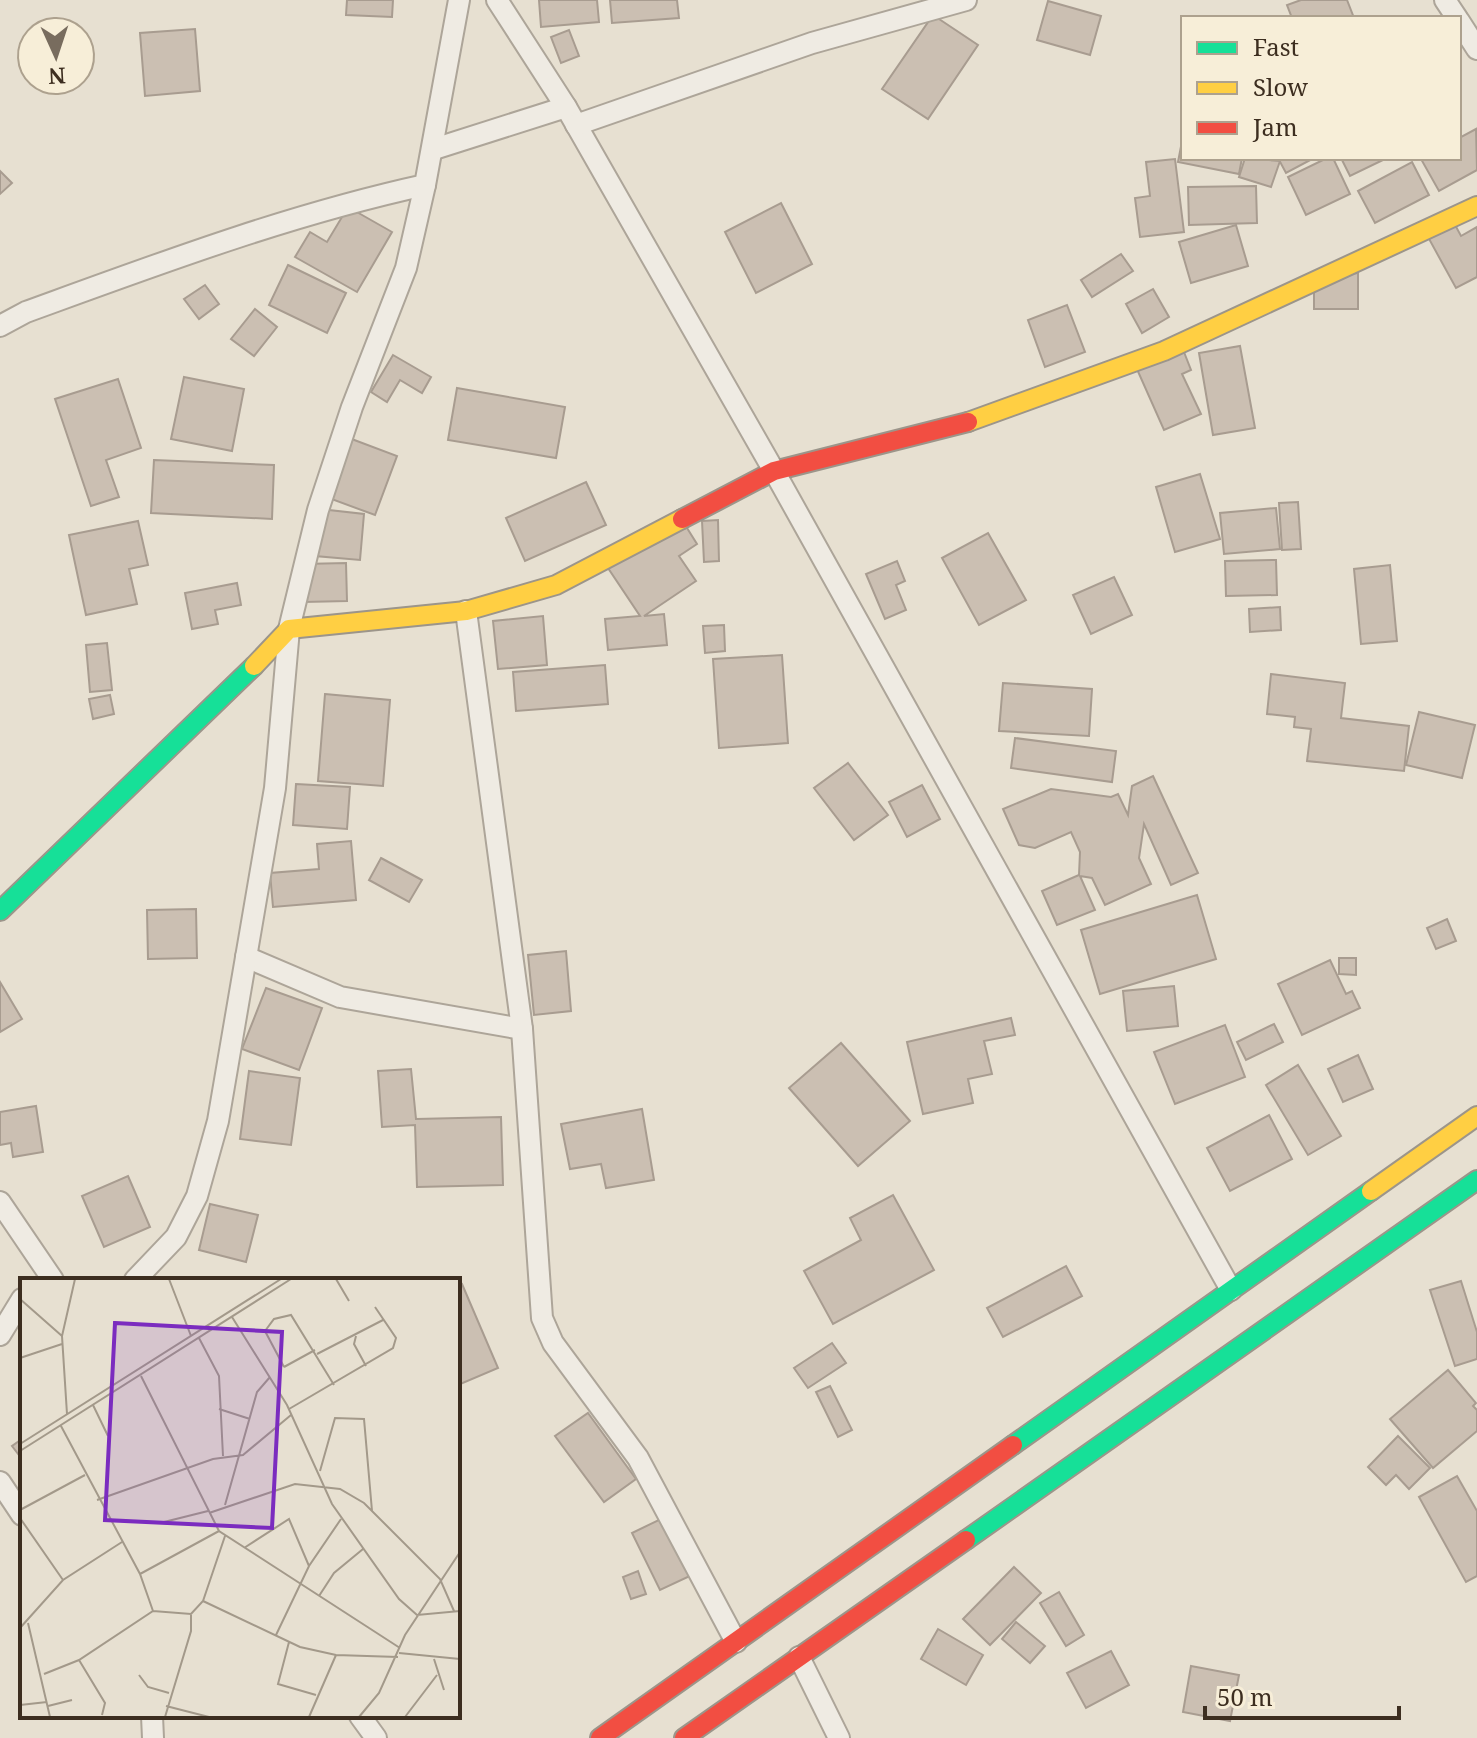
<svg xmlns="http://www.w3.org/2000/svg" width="1477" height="1738" font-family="'Noto Serif',serif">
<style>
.building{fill:#cbbfb2;stroke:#a89c90;stroke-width:2}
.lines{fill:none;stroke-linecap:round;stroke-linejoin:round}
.street-casing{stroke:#ada599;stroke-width:24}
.fast-casing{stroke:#9c958a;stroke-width:22}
.slow-casing{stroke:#9c958a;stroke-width:22}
.jam-casing{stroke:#9c958a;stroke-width:22}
.street{stroke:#efebe3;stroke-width:20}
.fast{stroke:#16e098;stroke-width:18}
.slow{stroke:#ffcf43;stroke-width:18}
.jam{stroke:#f24e42;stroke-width:18}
.inset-road{fill:none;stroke:#a3998a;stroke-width:2}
.view{fill:#7b2cbf;fill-opacity:0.15;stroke:#7b2cbf;stroke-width:4}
.inset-edge{fill:none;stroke:#3d2e20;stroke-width:4}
</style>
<rect width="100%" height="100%" fill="#e7e0d1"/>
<g class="building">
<path d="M347,0H393L392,17L346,15Z"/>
<path d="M539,0H597L599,22L541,27Z"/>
<path d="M610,0H677L679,18L612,23Z"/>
<path d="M1301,0H1347L1354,18H1292L1287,5Z"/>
<path d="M1048,1L1101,16L1090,55L1037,40Z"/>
<path d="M933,15L978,45L928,119L882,89Z"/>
<path d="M195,29L200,91L145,96L140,33Z"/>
<path d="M569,30L579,56L561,63L551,37Z"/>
<path d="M1476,129L1477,170L1439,191L1421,159L1459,158V138Z"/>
<path d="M1183,136V158H1242L1239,174L1178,162Z"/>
<path d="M1245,158L1280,161L1271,187L1239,177Z"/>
<path d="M1278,158H1314L1286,173Z"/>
<path d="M1327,158H1333L1350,194L1306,215L1288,177Z"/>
<path d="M1341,158H1387L1350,176Z"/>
<path d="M1175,159L1184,232L1140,237L1135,198L1150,196L1146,162Z"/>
<path d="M1412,162L1429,195L1375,223L1358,191Z"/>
<path d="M0,171L12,183L0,194Z"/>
<path d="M1256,186L1257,223L1189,225L1188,187Z"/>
<path d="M781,203L812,264L756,293L725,232Z"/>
<path d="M348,207L392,232L357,292L295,257L310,232L327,242Z"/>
<path d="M1454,223L1461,236L1477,227V277L1456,288L1428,237Z"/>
<path d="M1236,225L1248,266L1191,283L1179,242Z"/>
<path d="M1121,254L1133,271L1092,297L1081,280Z"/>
<path d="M288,265L346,293L327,333L269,305Z"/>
<path d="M1358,273V309H1314V274Z"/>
<path d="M205,285L219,304L199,319L184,299Z"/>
<path d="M1153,289L1169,317L1142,333L1126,304Z"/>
<path d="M1067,305L1085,352L1045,367L1028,320Z"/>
<path d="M255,309L277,327L254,356L231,339Z"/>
<path d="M1240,346L1255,428L1213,435L1199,353Z"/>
<path d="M1182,347L1191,370L1182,374L1201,414L1164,430L1136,367Z"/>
<path d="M393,355L431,377L422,393L400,380L387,402L371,392Z"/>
<path d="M184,377L244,389L232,451L171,439Z"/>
<path d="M118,379L141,448L106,460L119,497L91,506L55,399Z"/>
<path d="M457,388L565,407L556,458L448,440Z"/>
<path d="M349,438L397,456L375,515L326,497Z"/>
<path d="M154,460L274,465L272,519L151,513Z"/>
<path d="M1200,474L1220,539L1175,552L1156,487Z"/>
<path d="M586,482L606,525L525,561L506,518Z"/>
<path d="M1298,502L1301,549L1282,550L1279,503Z"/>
<path d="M1276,508L1280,549L1224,554L1220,513Z"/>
<path d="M320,509L364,514L360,560L315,556Z"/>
<path d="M682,520L697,544L679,556L696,581L644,616L664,614L667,645L608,650L605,619L640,616L608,568Z"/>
<path d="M718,520L719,561L704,562L702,521Z"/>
<path d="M138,521L148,565L129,569L137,604L86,615L69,535Z"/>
<path d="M988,533L1026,600L979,625L942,558Z"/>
<path d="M1276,560L1277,595L1226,596L1225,561Z"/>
<path d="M897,561L905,581L896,585L906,610L885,619L866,574Z"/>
<path d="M346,563L347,601L304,602L303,564Z"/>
<path d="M1390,565L1397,641L1361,644L1354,569Z"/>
<path d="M1114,577L1132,615L1091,634L1073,595Z"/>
<path d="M237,583L241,605L215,610L218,624L192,629L185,593Z"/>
<path d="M1280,607L1281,630L1250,632L1249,609Z"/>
<path d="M543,616L547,665L498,669L493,621Z"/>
<path d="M724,625L725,651L705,653L703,626Z"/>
<path d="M107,643L112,690L90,692L86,645Z"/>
<path d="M782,655L788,743L719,748L713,659Z"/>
<path d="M605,665L608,704L516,711L513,672Z"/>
<path d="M1271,674L1345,683L1341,718L1409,726L1404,771L1307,761L1311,729L1294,727L1295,717L1267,714Z"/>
<path d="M1003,683L1092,689L1089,736L999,731Z"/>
<path d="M325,694L390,700L383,786L318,781Z"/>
<path d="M110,695L114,714L93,719L89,699Z"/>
<path d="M1419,712L1475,725L1462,778L1406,765Z"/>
<path d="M1015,738L1116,751L1112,782L1011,768Z"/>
<path d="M848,763L888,815L854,840L814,788Z"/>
<path d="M1153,776L1198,873L1171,885L1144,824L1139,858L1151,884L1105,905L1092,878L1080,876L1095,910L1057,925L1042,891L1079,875L1080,852L1071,832L1035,848L1019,845L1003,809L1051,789L1111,797L1118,794L1128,815L1132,786Z"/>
<path d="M296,784L350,787L347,829L293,825Z"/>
<path d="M922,785L940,819L907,837L889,802Z"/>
<path d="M351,841L356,900L273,907L270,873L319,869L317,844Z"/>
<path d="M381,858L422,880L409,902L369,880Z"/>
<path d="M1197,895L1216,959L1100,994L1081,930Z"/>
<path d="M196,909L197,958L148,959L147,910Z"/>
<path d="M1447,919L1456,941L1436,949L1427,928Z"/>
<path d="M566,951L571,1011L534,1015L528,955Z"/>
<path d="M1339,958H1356V975L1339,974Z"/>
<path d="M1330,960L1346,994L1352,991L1360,1008L1302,1035L1278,984Z"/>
<path d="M0,982L22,1019L0,1032Z"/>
<path d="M1174,986L1178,1026L1127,1031L1123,991Z"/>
<path d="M266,988L322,1008L299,1070L242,1049Z"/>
<path d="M1011,1018L1015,1035L984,1041L992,1074L968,1079L973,1103L923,1114L907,1042Z"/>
<path d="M1274,1024L1283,1042L1246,1060L1237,1042Z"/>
<path d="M1225,1025L1245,1077L1175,1104L1154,1052Z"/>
<path d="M841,1043L910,1121L858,1166L789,1088Z"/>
<path d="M1358,1055L1373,1089L1343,1102L1328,1069Z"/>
<path d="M1298,1065L1341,1136L1308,1155L1266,1085Z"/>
<path d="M411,1069L416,1119L501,1117L503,1185L417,1187L415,1125L382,1127L378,1071Z"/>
<path d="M249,1071L300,1078L291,1145L240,1139Z"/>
<path d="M36,1106L43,1152L13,1157L11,1143L0,1145V1112Z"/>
<path d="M642,1109L654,1180L606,1188L601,1164L570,1169L561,1124Z"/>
<path d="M1269,1115L1292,1159L1230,1191L1207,1148Z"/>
<path d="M128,1176L150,1227L104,1247L82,1196Z"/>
<path d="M893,1195L934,1270L833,1324L804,1271L861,1240L850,1218Z"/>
<path d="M210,1204L258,1215L246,1262L199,1250Z"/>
<path d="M1066,1266L1082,1296L1003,1337L987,1308Z"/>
<path d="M1461,1281L1477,1332V1359L1455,1366L1430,1290Z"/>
<path d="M462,1284L498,1368L458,1385V1285Z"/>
<path d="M832,1343L846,1363L808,1388L794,1368Z"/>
<path d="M1448,1370L1476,1403L1473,1406L1477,1410V1431L1433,1468L1390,1419Z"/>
<path d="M830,1386L852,1430L838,1437L816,1392Z"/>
<path d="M588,1413L636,1479L604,1502L555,1436Z"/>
<path d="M1398,1436L1430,1468L1409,1489L1396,1475L1386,1485L1368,1467Z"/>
<path d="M22,1439V1459L12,1446Z"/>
<path d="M1457,1476L1477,1511V1576L1466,1582L1419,1497Z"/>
<path d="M665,1517L692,1575L660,1590L632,1533Z"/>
<path d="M1014,1567L1041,1593L990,1645L963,1619Z"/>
<path d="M638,1571L646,1594L631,1599L623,1577Z"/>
<path d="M1059,1592L1084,1635L1066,1646L1040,1603Z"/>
<path d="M1016,1622L1045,1646L1030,1663L1002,1639Z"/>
<path d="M938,1629L983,1655L966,1685L921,1659Z"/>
<path d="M1111,1651L1129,1685L1086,1708L1067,1673Z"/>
<path d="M1191,1666L1239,1675L1230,1721L1183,1712Z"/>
</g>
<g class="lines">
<g class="street-casing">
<g id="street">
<path d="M497,0L566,107L774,471L1231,1290"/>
<path d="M1445,0L1457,18"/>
<path d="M1459,21L1477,49"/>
<path d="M576,125L812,43L966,0"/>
<path d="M434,149L566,107"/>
<path d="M0,326L26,312C158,264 288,215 425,185L459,0"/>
<path d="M466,611L522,1029L542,1318L553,1343L638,1458L736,1642"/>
<path d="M246,957L340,997L522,1029"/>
<path d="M0,1202L53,1280"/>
<path d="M135,1280L176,1237L197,1196L218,1121L275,788L289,629L318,510L352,407L406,268L425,185"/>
<path d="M0,1335L22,1299"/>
<path d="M0,1482L22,1515"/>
<path d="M799,1657L839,1738"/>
<path d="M152,1716L153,1738"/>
<path d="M360,1716L376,1738"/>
</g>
</g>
<g class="fast-casing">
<g id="fast">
<path d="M0,911L254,666"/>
<path d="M1013,1445L1371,1191"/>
<path d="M966,1540L1477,1180"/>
</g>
</g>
<g class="slow-casing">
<g id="slow">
<path d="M968,422L1164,351L1477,206"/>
<path d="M254,666L289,629L466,611L556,585L682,519"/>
<path d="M1371,1191L1477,1116"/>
</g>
</g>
<g class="jam-casing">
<g id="jam">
<path d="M682,519L774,471L968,422"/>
<path d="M600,1738L1013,1445"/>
<path d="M684,1738L966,1540"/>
</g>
</g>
<use href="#street" class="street"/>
<use href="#fast" class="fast"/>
<use href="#slow" class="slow"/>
<use href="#jam" class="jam"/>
</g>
<g transform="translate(20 1278)">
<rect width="440" height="440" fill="#e7e0d1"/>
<path class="inset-road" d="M149,1L171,58M316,1L329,23M0,21L42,58M212,39L267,127L312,226L379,321L397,337L440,333M336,58L334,66L346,88M179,60L199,98L203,178M297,76L363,42M0,80L42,66M264,89L245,53L254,41L271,37L314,107M264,89L295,72M121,98L199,253L380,370M73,127L88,158M199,131L230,141M269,131L373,70L376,60L355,29M47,136L42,58L55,1M41,148L120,296L133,333M0,166L261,1M0,173L271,1M300,193L315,140L344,141L352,233M77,222L193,181L223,177L271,137M205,227L237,114L250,99M0,232L65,197M189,235L275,206L320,211L344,225L420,301L434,333M0,240L43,302M140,245L188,233M224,270L269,241L289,288M120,296L199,253M299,318L314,295L343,271M183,323L280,369L316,377L378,379M8,345L30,439M0,350L43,302L102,264M256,357L289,288L321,241M269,364L258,406L296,417M379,375L440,381M414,381L424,412M59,382L85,425L82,437M24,396L59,382L133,333L171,336L183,323L205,258M119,397L128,409L149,415M0,427L27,424M28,428L52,422M146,428L189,439M145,439L171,353V337M289,439L316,377M339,439L359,415L385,357L440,274M385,439L417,397"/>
<path class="view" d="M95,45L262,54L252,250L85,242Z"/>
<rect width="440" height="440" class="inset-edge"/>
</g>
<rect x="1181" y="16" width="280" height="144" fill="#f7eed8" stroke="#ada18e" stroke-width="2"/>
<rect x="1197" y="42" width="40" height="12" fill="#16e098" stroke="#ada18e" stroke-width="2"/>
<text x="1253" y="56" font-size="24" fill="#3d2e20">Fast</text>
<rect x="1197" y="82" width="40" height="12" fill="#ffcf43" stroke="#ada18e" stroke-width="2"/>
<text x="1253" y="96" font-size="24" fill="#3d2e20">Slow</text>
<rect x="1197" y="122" width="40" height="12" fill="#f24e42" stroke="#ada18e" stroke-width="2"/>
<text x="1253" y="136" font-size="24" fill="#3d2e20">Jam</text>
<g transform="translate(56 56) rotate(177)"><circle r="38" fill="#f7eed8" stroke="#ada18e" stroke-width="2"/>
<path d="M0-6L14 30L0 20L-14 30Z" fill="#786c5e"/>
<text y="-12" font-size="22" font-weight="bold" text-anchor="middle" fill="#3d2e20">N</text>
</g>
<path d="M1205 1706v12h194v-12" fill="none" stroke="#3d2e20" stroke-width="4"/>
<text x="1217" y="1706" font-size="24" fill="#3d2e20" stroke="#f7eed8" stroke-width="6" paint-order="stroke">50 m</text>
</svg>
